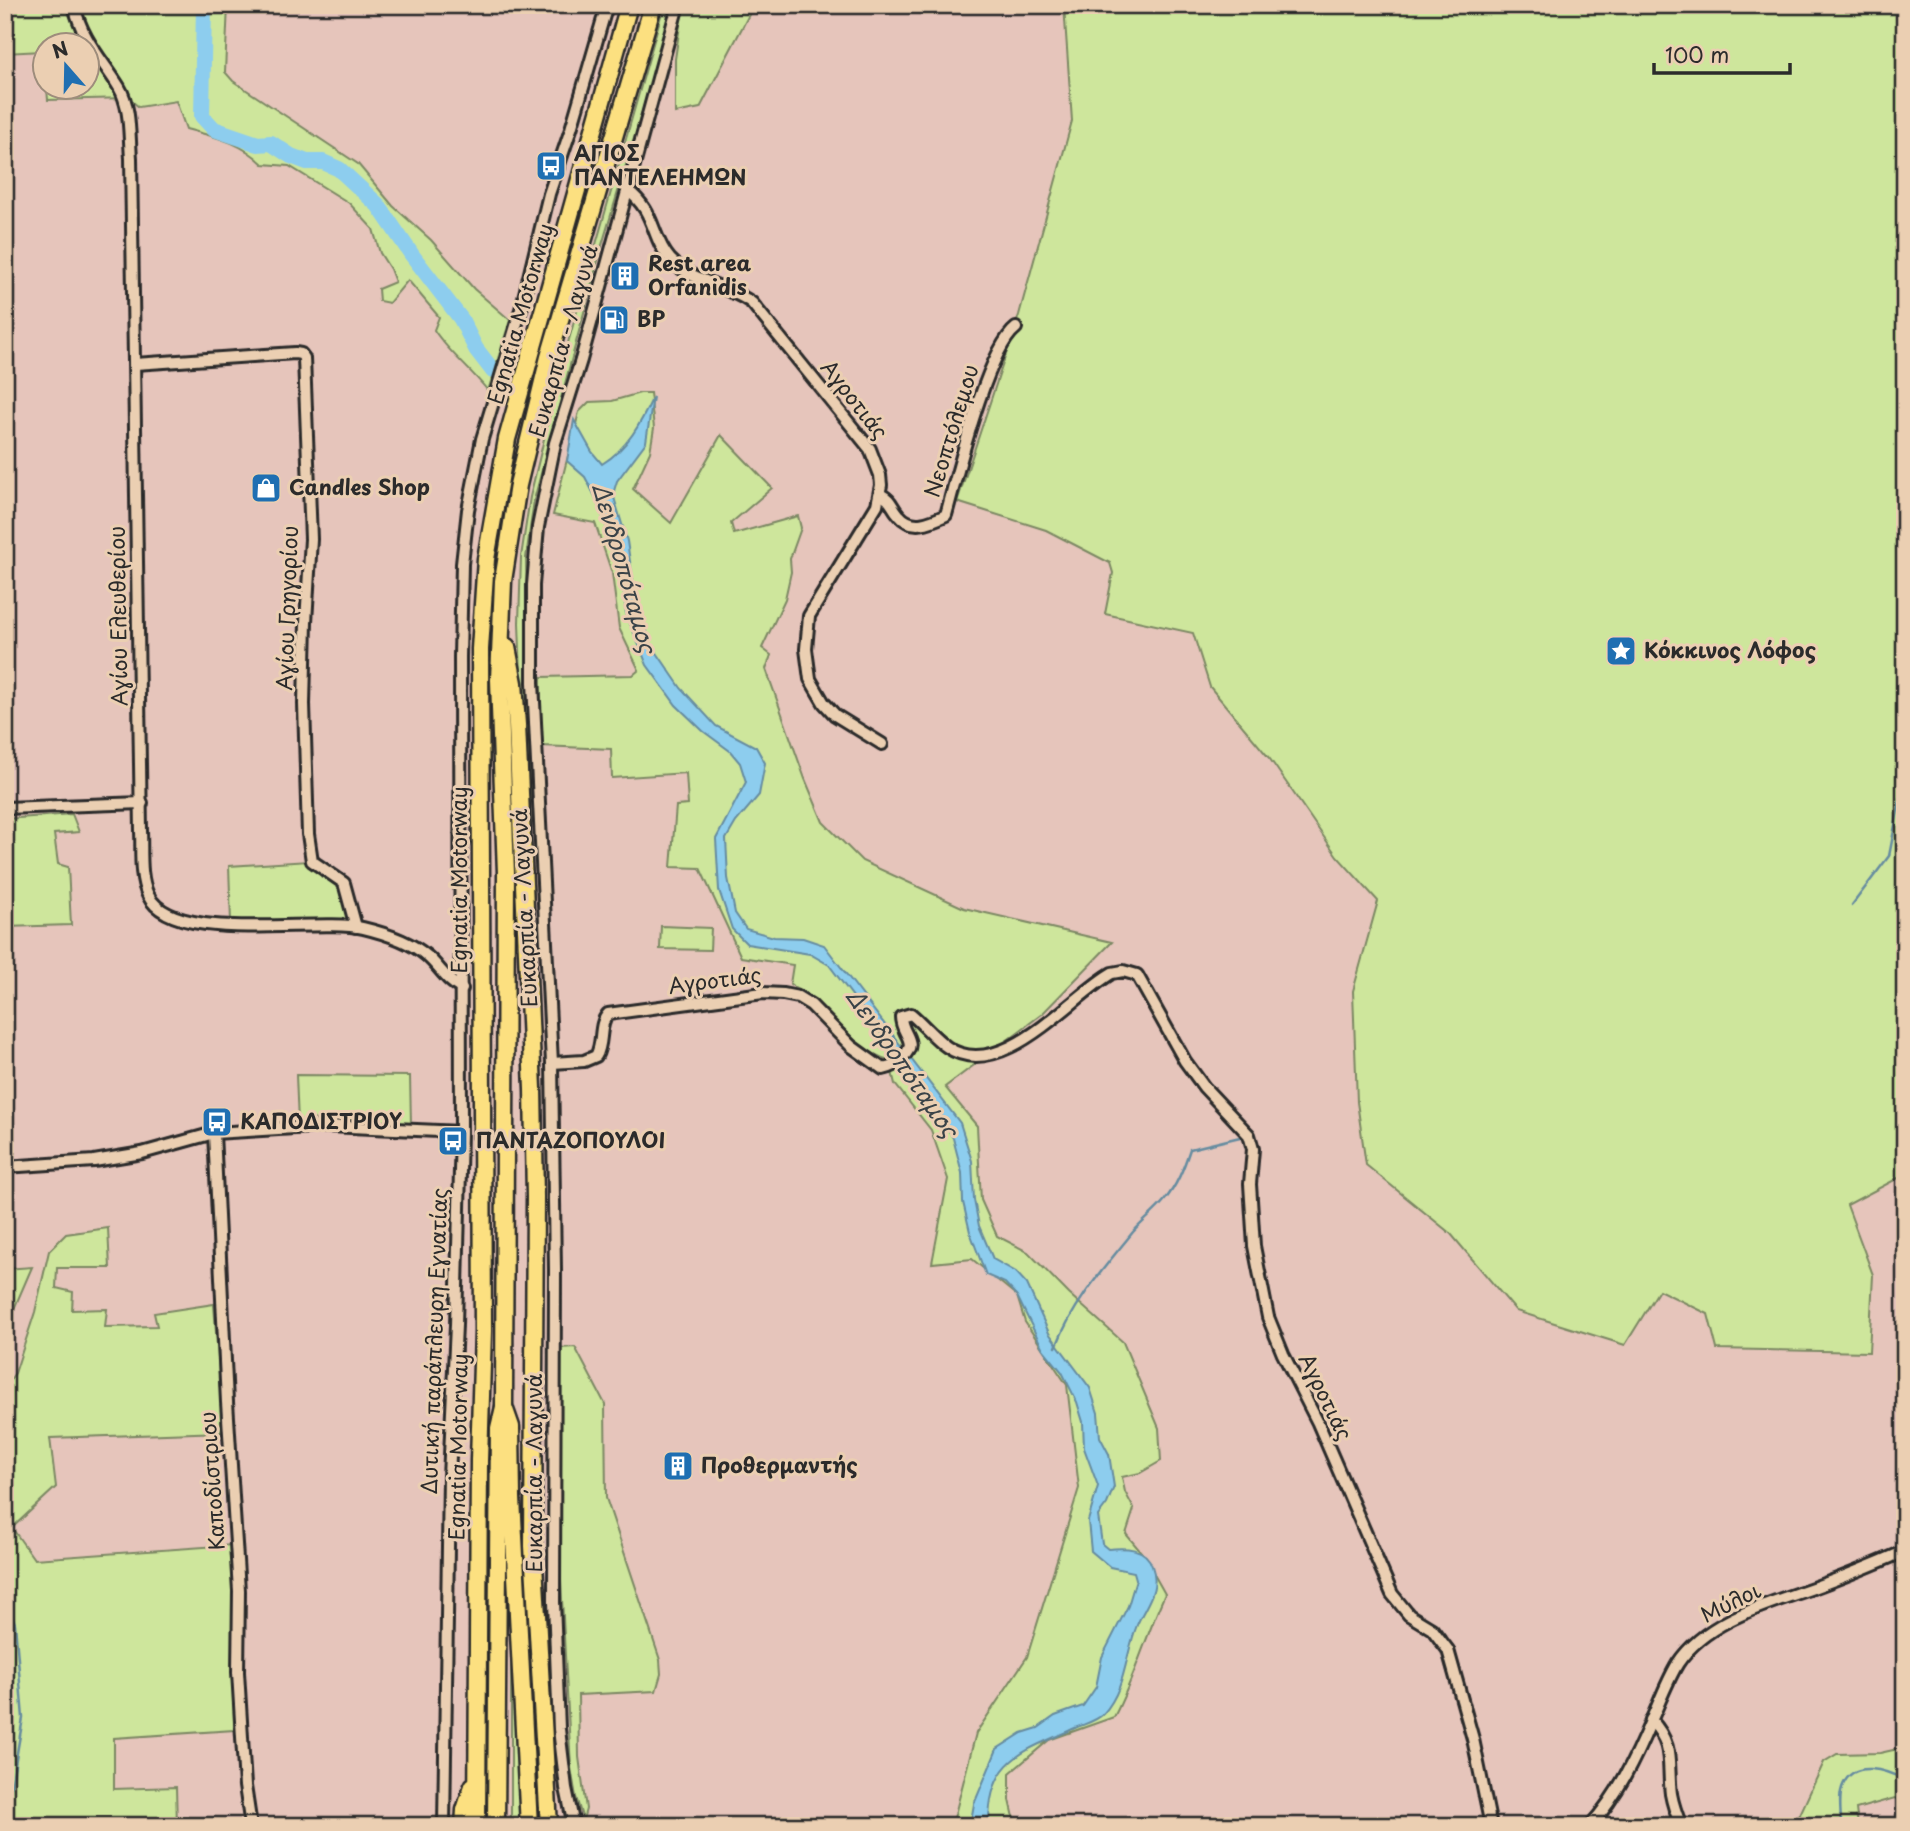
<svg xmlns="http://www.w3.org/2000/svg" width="1910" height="1831" font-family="'Playpen Sans',sans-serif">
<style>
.green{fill:#cee69c;stroke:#7c8864;stroke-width:2}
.water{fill:#8dcdee;stroke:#668ca0;stroke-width:2}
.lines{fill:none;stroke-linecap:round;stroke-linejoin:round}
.stream{stroke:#668ca0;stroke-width:2.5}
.river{stroke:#8dcdee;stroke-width:16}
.minor-casing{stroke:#2b2b2b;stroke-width:16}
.highway-casing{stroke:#2b2b2b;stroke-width:21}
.minor{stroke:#ebcfb2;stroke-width:10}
.highway{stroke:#fce080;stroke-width:16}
.labels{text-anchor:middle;stroke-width:6;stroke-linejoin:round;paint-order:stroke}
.poi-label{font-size:21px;font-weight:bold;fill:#2b2b2b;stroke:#ebcfb2;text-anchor:start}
.street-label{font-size:21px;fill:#2b2b2b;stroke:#ebcfb2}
.water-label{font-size:23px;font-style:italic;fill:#3a4348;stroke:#ebcfb2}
</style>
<rect width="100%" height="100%" fill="#e6c5bb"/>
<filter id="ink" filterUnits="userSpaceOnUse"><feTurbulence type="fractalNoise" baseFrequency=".0143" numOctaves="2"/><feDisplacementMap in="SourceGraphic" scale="14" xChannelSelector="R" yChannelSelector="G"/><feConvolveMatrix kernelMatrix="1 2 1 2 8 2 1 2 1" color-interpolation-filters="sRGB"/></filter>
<g filter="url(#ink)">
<g class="green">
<path d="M5,5H228L225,72L233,81L358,164L393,206L431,240L474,289L510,320L488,391C471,369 449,353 434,330L439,317L408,280L389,303L379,301L378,289L395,282L390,269L380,253L373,229L349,203L289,166L263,164C241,142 215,137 186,129L176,101L139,107L128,98L48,100L47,88H88V46H46L45,79L42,51L5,53Z"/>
<path d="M664,5H674L602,245L534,500L526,558L531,844L543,1105L537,1103L519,623L521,557L530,497L562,364Z"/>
<path d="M683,5H754L700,108L675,113V59Z"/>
<path d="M1064,5H1905V1176H1902L1847,1205L1873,1275L1869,1352L1717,1349L1708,1314L1659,1290L1625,1345L1516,1311L1451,1234L1366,1165L1357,1102L1353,991L1378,901L1337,856L1270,759L1210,687L1193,633L1105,614L1113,573L1110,563L1046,530L957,502L1019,315L1072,121Z"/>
<path d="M640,393H650L654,428L650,452L633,489L671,523L721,435L772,488L731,523L734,534L798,516L801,528L790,559L791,572L785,599L762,648L771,655L766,669L805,779L823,822L862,861L964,908L1112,942L1042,1014L945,1087L977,1126L981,1200L997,1236L1028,1252L1069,1294L1123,1342L1159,1428L1161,1461L1140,1473L1122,1477L1125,1492L1134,1509L1126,1534L1142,1553L1165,1594C1146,1635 1135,1677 1114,1717L1049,1740L1010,1773V1800L1016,1826H952L976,1733L1027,1657L1079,1488L1067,1385L1025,1322L1017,1296L972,1259L932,1263L948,1179L931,1130L895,1084L889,1060C858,1052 837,1019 813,1000C806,994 798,989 790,984L793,965L741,957L700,868L671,867L676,806L688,805L686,773L612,778L611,749L541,746V677L633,675L639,670L619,628L612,573L595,523L553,515L579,412L589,402L612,401Z"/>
<path d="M72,814L79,832L54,834L58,864L68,867L71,925L5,927V819Z"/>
<path d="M309,861L322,877L341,880L350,900L348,924L231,922L229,866Z"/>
<path d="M661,926L711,928L710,950L660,949Z"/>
<path d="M296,1075L410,1076L411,1125L298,1123Z"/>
<path d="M108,1228L110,1268H57L56,1288L73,1292L72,1310L107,1309L105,1327L157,1326L154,1313L214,1304L223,1432L50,1438L56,1487L12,1528L34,1559L232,1545L234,1730L114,1738V1789L176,1787L177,1826H5V1387L15,1373L35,1312L49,1251L66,1234Z"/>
<path d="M32,1267L14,1309L5,1311V1269Z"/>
<path d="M575,1347L605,1404L606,1498L660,1660L661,1674L656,1691L578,1695L579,1757L586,1809L583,1820L576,1797L571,1768L560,1561V1348Z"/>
<path d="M511,1625L524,1826H511Z"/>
<path d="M1905,1746V1801L1895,1798L1856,1809L1858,1826H1791L1797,1821L1824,1762L1837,1754L1880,1753L1902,1748Z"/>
</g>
<path class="water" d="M653,397L646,442L617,481L613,494L627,541L636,602L651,644L681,688L716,726L756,747L765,763L759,795L736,822L726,839L728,878L735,913L746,929L774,937L803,938L824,945L960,1123L972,1161L974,1200L979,1226L993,1259L1016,1272L1027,1284L1049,1333L1090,1388L1098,1413L1100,1437L1109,1454L1114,1487L1107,1504L1098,1516L1102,1544L1108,1549C1125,1547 1146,1547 1152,1566C1161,1590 1145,1605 1137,1625C1125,1655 1126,1689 1103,1714C1097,1721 1084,1724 1075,1728C1023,1752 988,1758 989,1826H970L974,1804L997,1749L1022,1733L1038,1728L1055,1716L1083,1706L1096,1687L1102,1657L1128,1606L1136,1579L1134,1572L1110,1567L1091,1551L1088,1521L1098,1486L1084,1448L1083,1422L1077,1402L1062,1372L1043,1349L1017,1296L1005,1283L986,1275L970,1232L963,1202L962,1173L953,1138L937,1108L829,965L810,954L747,944L732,929L719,890L716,839L746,782L740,763L730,751L703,731L676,705L647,665L626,613L622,568L596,498L585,477L567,461L574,420L592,452L602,464C627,449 641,423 653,397Z"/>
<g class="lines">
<g class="stream">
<path d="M1852,905L1889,856L1905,775"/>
<path d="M1056,1347C1073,1303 1104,1268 1133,1232C1143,1221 1155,1212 1164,1201C1177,1186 1184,1167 1190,1149L1240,1137"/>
<path d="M5,1596L15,1624L23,1718L5,1822"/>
<path d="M1875,1826L1850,1822L1841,1824C1841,1812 1838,1796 1843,1785C1854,1759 1886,1770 1905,1780"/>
</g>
<path class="river" d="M204,5L202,116L214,129L258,144L271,143L291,156L307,162H323L339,169L378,205L412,255L461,319L476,349L493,371"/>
<g class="minor-casing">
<g id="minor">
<path d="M74,5C82,40 101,58 119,87C131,107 129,135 131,158L141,831C142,851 139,876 148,895C172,946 315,917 363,928C384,933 411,942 427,956C440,967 446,981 462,989"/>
<path d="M627,190C656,211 651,238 670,259C691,282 728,285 752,303L870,449L880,475L881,485L877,505L809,616L806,649L810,679L824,703L835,715L882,744"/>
<path d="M135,364L295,353L301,354L304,358L311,539L306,622L304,704L308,834L312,861L344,883L356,927"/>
<path d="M880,494C893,501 890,505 899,515C912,531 931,522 946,515C957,475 987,350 1016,328"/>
<path d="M5,808L142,803"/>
<path d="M552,1063L584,1061L596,1056C604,1043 598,1025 608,1014L763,993L783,994L798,997L811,1005L851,1046L883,1069C892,1067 896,1065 902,1058C920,1041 901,1035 901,1017L911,1014C923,1024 934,1038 947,1047C1001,1084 1070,997 1112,973L1123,971L1137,975L1185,1061L1204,1087L1249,1135L1253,1149L1250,1184L1254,1246L1268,1317L1283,1354L1318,1423L1392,1594L1409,1615L1432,1629L1448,1650L1473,1739L1491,1826"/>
<path d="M214,1133L227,1402L239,1591L238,1672L245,1786L251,1826"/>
<path d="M5,1167L94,1161L142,1153L214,1133L328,1126L461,1132"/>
<path d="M1651,1720C1675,1746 1667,1763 1671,1794C1673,1805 1677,1816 1681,1826"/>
<path d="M444,1826L449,1477L456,1325L461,1132L460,657L462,564L468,510L482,439L522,306L549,194L571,129L607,5"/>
<path d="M574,1826L566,1788L559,1729L554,1602L555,1270L552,1063L533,682V585L538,527L555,443L581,360L678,5"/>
<path d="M1590,1826C1618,1795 1635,1759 1651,1721C1660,1701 1667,1681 1678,1663C1708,1618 1773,1603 1821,1585C1849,1575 1877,1563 1905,1551"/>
</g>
</g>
<g class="highway-casing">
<g id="highway">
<path d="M507,647L514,683L517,725L533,1089L535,1197L533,1546L549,1826"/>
<path d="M504,1407L511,1427L512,1498L529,1826"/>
<path d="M464,1826L465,1810L473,1786"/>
<path d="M477,1826L479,1460L483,1331L480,649L486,559L507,439L629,5"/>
<path d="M496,1826L499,1428L504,1407L506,873L499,680L503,581L518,485L549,357L653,5"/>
</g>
</g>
<use href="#minor" class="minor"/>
<use href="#highway" class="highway"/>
</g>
</g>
<defs>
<g id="bus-square" transform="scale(1.575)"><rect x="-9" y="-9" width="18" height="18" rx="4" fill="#1f6fb2" stroke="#ebcfb2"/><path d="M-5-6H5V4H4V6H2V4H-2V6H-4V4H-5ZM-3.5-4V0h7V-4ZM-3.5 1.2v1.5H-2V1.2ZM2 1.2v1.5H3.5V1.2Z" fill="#fff"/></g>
<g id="building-square" transform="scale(1.575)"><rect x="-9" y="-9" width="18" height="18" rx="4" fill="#1f6fb2" stroke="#ebcfb2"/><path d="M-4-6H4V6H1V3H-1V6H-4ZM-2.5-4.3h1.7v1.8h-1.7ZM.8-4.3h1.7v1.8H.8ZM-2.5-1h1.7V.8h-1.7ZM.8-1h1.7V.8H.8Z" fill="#fff"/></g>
<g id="fuel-square" transform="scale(1.575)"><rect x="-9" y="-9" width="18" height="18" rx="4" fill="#1f6fb2" stroke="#ebcfb2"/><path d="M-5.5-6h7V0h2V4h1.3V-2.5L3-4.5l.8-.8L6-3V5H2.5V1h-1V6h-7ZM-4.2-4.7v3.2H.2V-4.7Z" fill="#fff"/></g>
<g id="shop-square" transform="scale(1.575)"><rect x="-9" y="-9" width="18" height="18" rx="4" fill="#1f6fb2" stroke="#ebcfb2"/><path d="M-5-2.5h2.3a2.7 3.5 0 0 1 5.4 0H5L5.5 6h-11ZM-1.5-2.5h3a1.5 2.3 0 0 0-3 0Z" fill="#fff"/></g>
<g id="sight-square" transform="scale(1.575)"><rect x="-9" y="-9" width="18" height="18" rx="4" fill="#1f6fb2" stroke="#ebcfb2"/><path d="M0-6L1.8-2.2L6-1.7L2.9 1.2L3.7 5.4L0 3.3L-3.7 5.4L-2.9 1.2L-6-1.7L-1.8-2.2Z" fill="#fff"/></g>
</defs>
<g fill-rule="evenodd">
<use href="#bus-square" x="551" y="166"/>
<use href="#building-square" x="625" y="276"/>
<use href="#fuel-square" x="614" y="320"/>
<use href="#shop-square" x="266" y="488"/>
<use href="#sight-square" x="1621" y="651"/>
<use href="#bus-square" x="217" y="1122"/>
<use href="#bus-square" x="453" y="1141"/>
<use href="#building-square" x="678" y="1466"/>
</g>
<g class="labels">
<g class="poi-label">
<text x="574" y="161">ΑΓΙΟΣ<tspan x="574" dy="24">ΠΑΝΤΕΛΕΗΜΩΝ</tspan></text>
<text x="648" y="271">Rest area<tspan x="648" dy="24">Orfanidis</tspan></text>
<text x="637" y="327">BP</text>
<text x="289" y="495">Candles Shop</text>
<text x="1644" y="658">Κόκκινος Λόφος</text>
<text x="240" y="1129">ΚΑΠΟΔΙΣΤΡΙΟΥ</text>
<text x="476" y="1148">ΠΑΝΤΑΖΟΠΟΥΛΟΙ</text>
<text x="701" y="1473">Προθερμαντής</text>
</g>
<g class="street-label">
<text transform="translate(521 314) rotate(-74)" y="7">Egnatia Motorway</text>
<text transform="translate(564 341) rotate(-74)" y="7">Ευκαρπία - Λαγυνά</text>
<text transform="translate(854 400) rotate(52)" y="7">Αγροτιάς</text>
<text transform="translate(952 431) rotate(-73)" y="7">Νεοπτόλεμου</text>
<text transform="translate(288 608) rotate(-88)" y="7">Αγίου Γρηγορίου</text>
<text transform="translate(119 616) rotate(-91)" y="7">Αγίου Ελευθερίου</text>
<text transform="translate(460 880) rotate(-90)" y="7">Egnatia Motorway</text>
<text transform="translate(525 908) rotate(-93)" y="7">Ευκαρπία - Λαγυνά</text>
<text transform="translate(715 981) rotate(-7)" y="7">Αγροτιάς</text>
<text transform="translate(435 1341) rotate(-88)" y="7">Δυτική παράπλευρη Εγνατίας</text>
<text transform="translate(1325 1397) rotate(64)" y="7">Αγροτιάς</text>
<text transform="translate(459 1447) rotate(-89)" y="7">Egnatia Motorway</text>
<text transform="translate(535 1473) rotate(-90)" y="7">Ευκαρπία - Λαγυνά</text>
<text transform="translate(213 1481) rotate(-94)" y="7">Καποδίστριου</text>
<text transform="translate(1731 1603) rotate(-26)" y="7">Μύλοι</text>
</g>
<g class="water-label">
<text transform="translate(624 568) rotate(74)" y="8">Δενδροπόταμος</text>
<text transform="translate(902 1063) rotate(55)" y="8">Δενδροπόταμος</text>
</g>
</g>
<rect width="1910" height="1831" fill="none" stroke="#ebcfb2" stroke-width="28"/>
<rect x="14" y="14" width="1882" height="1803" fill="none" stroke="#2b2b2b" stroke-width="2.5" filter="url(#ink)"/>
<g transform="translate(66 66) rotate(340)"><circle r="33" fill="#ebcfb2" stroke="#9e8d7c" stroke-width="2"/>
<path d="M0-5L12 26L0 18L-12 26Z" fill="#1f6fb2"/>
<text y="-10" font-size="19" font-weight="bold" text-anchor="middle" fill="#2b2b2b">N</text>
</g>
<path d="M1654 63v10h136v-10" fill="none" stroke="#2b2b2b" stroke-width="3.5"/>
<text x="1665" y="63" font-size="21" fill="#2b2b2b" stroke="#ebcfb2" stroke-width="5" paint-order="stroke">100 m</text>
</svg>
